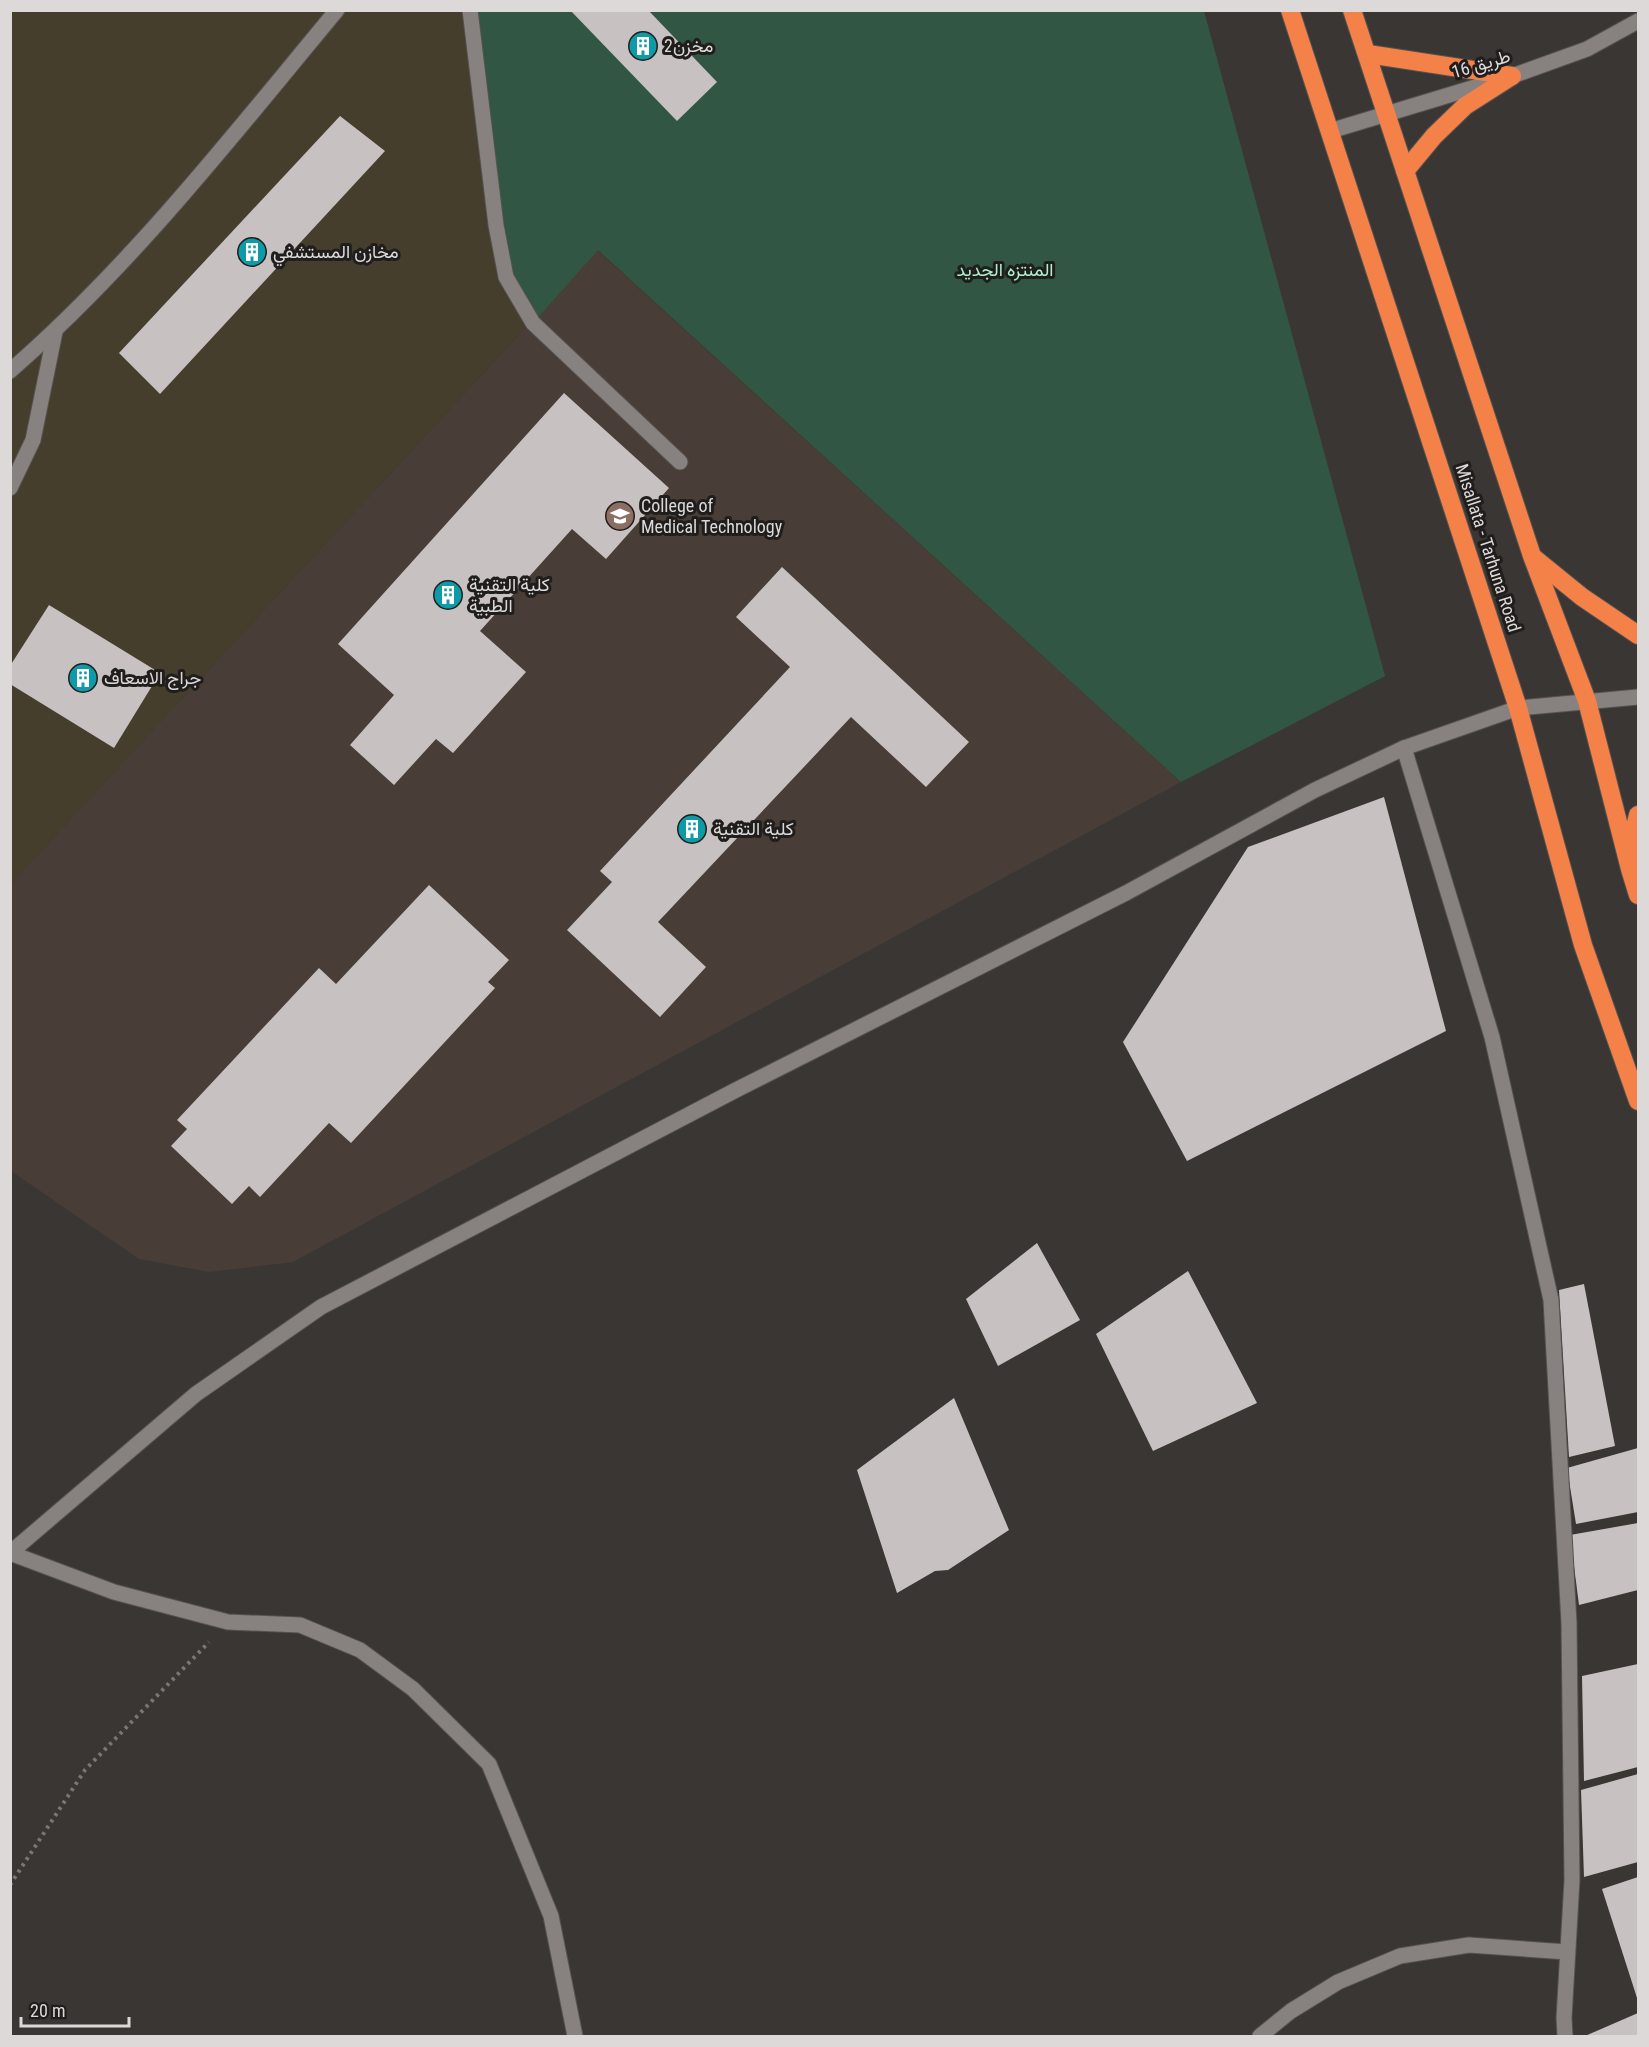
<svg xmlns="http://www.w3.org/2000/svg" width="1649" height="2047" font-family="'Roboto Condensed',Vazirmatn,sans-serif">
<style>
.built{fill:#483d37}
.medical{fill:#453e2c}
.green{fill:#315744}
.building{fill:#c8c1c1}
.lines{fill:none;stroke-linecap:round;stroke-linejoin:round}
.minor-casing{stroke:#555250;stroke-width:17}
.highway-casing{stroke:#555250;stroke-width:20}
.path{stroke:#7a7674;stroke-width:4;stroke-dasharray:3 4.5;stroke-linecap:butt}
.minor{stroke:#87827f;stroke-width:15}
.highway{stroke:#f38148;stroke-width:18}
.labels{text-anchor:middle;stroke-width:6;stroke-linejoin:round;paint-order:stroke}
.poi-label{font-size:18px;fill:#dcd9d8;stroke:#201e1c;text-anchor:start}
.street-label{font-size:18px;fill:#dcd9d8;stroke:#201e1c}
.park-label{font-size:18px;fill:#acf0cc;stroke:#201e1c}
</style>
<rect width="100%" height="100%" fill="#3a3633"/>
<path class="built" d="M597,250L1181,782L293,1262L209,1272L139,1259L11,1171L10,884Z"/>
<path class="medical" d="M11,11H1204L1385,676L1181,782L597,250L11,884Z"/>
<path class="green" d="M470,11H1204L1385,676L1181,782L598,250L533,323L506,277Z"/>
<g class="building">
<path d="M570,10H648L717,82L677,121Z"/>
<path d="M340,116L385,151L160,394L119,353Z"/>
<path d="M564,393L669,488L606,559L572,529L480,631L526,672L453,753L436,739L394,785L350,745L394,695L338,644Z"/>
<path d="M782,567L969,742L926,787L851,717L658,922L706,967L660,1017L567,930L612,882L600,871L790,667L736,617Z"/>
<path d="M49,605L160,673L114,748L10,684V666Z"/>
<path d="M1384,797L1446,1031L1187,1161L1123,1042L1248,847Z"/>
<path d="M429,885L509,960L488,982L495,988L351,1143L329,1123L260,1197L249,1186L232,1204L171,1146L187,1129L177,1120L319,968L336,984Z"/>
<path d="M1037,1243L1080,1320L998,1366L966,1299Z"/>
<path d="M1188,1271L1257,1403L1153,1451L1096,1334Z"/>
<path d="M1584,1284L1615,1446L1569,1457L1559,1290Z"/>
<path d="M954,1398L1009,1530L948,1570L935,1571L897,1593L857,1470Z"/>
<path d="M1638,1448V1512L1576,1524L1567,1468Z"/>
<path d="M1638,1523V1590L1579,1605L1570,1535Z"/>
<path d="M1638,1664V1767L1584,1781L1582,1676Z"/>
<path d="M1638,1774V1862L1584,1877L1581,1790Z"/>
<path d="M1638,1877V2001L1602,1889Z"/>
<path d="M1638,2013V2036H1585Z"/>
</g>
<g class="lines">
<g class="minor-casing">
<g id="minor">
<path d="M470,10L496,225L506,277L533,323L680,462"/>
<path d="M1330,131L1512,76L1587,49L1638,21"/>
<path d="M10,371C133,264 233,135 337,10"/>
<path d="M10,488L33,440L55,332"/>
<path d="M1404,748L1492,1037L1551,1300L1569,1623L1572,1880L1564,2018L1565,2036"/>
<path d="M575,2036L551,1916L489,1764L413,1689L360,1650L300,1625L228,1622L114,1592L10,1553L196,1394L321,1307L736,1090L1126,893L1315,790L1404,748L1518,708L1638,697"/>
<path d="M1260,2036L1291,2011L1338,1982L1400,1956L1469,1945L1567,1952"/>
</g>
</g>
<g class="highway-casing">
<g id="highway">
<path d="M1290,10L1518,708L1583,945L1638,1101"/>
<path d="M1352,10L1532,556L1587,701L1630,869L1638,895"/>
<path d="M1368,54L1512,76"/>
<path d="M1405,171L1434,136L1465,106L1512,76"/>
<path d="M1534,558L1582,597L1638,635"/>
<path d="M1631,858L1635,827L1638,815"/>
</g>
</g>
<path class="path" d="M10,1885L85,1770L209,1642"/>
<use href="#minor" class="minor"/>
<use href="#highway" class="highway"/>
</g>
<defs>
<g id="building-disc" transform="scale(1.5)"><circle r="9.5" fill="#0f9aa8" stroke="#201e1c"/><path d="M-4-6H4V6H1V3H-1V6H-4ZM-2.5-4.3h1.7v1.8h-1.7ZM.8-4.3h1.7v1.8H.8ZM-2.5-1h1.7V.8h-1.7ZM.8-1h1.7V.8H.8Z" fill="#fff"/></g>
<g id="university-disc" transform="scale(1.5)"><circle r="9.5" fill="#8d6e63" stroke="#201e1c"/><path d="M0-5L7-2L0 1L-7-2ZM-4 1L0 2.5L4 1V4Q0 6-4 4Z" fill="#fff"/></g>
</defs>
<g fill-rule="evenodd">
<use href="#building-disc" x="643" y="46"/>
<use href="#building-disc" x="252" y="252"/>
<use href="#university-disc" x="620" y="516"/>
<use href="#building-disc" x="448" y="595"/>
<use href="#building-disc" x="83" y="678"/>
<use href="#building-disc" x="692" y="829"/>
</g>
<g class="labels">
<g class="poi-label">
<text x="664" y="52">مخزن2</text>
<text x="273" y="258">مخازن المستشفي</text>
<text x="641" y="512">College of<tspan x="641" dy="21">Medical Technology</tspan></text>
<text x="469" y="591">كلية التقنية<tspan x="469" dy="21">الطبية</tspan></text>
<text x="104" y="684">جراج الاسعاف</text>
<text x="713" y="835">كلية التقنية</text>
</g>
<g class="street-label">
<text transform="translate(1481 64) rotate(-17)" y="6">طريق 16</text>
<text transform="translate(1488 548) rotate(72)" y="6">Misallata - Tarhuna Road</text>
</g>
<g class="park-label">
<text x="1005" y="276">المنتزه الجديد</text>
</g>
</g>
<rect width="1649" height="2047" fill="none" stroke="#dcd9d8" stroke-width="24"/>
<path d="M21 2017v9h108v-9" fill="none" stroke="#dcd9d8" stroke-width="3"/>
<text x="30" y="2017" font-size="18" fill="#dcd9d8" stroke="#201e1c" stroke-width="4.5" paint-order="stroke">20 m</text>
</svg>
